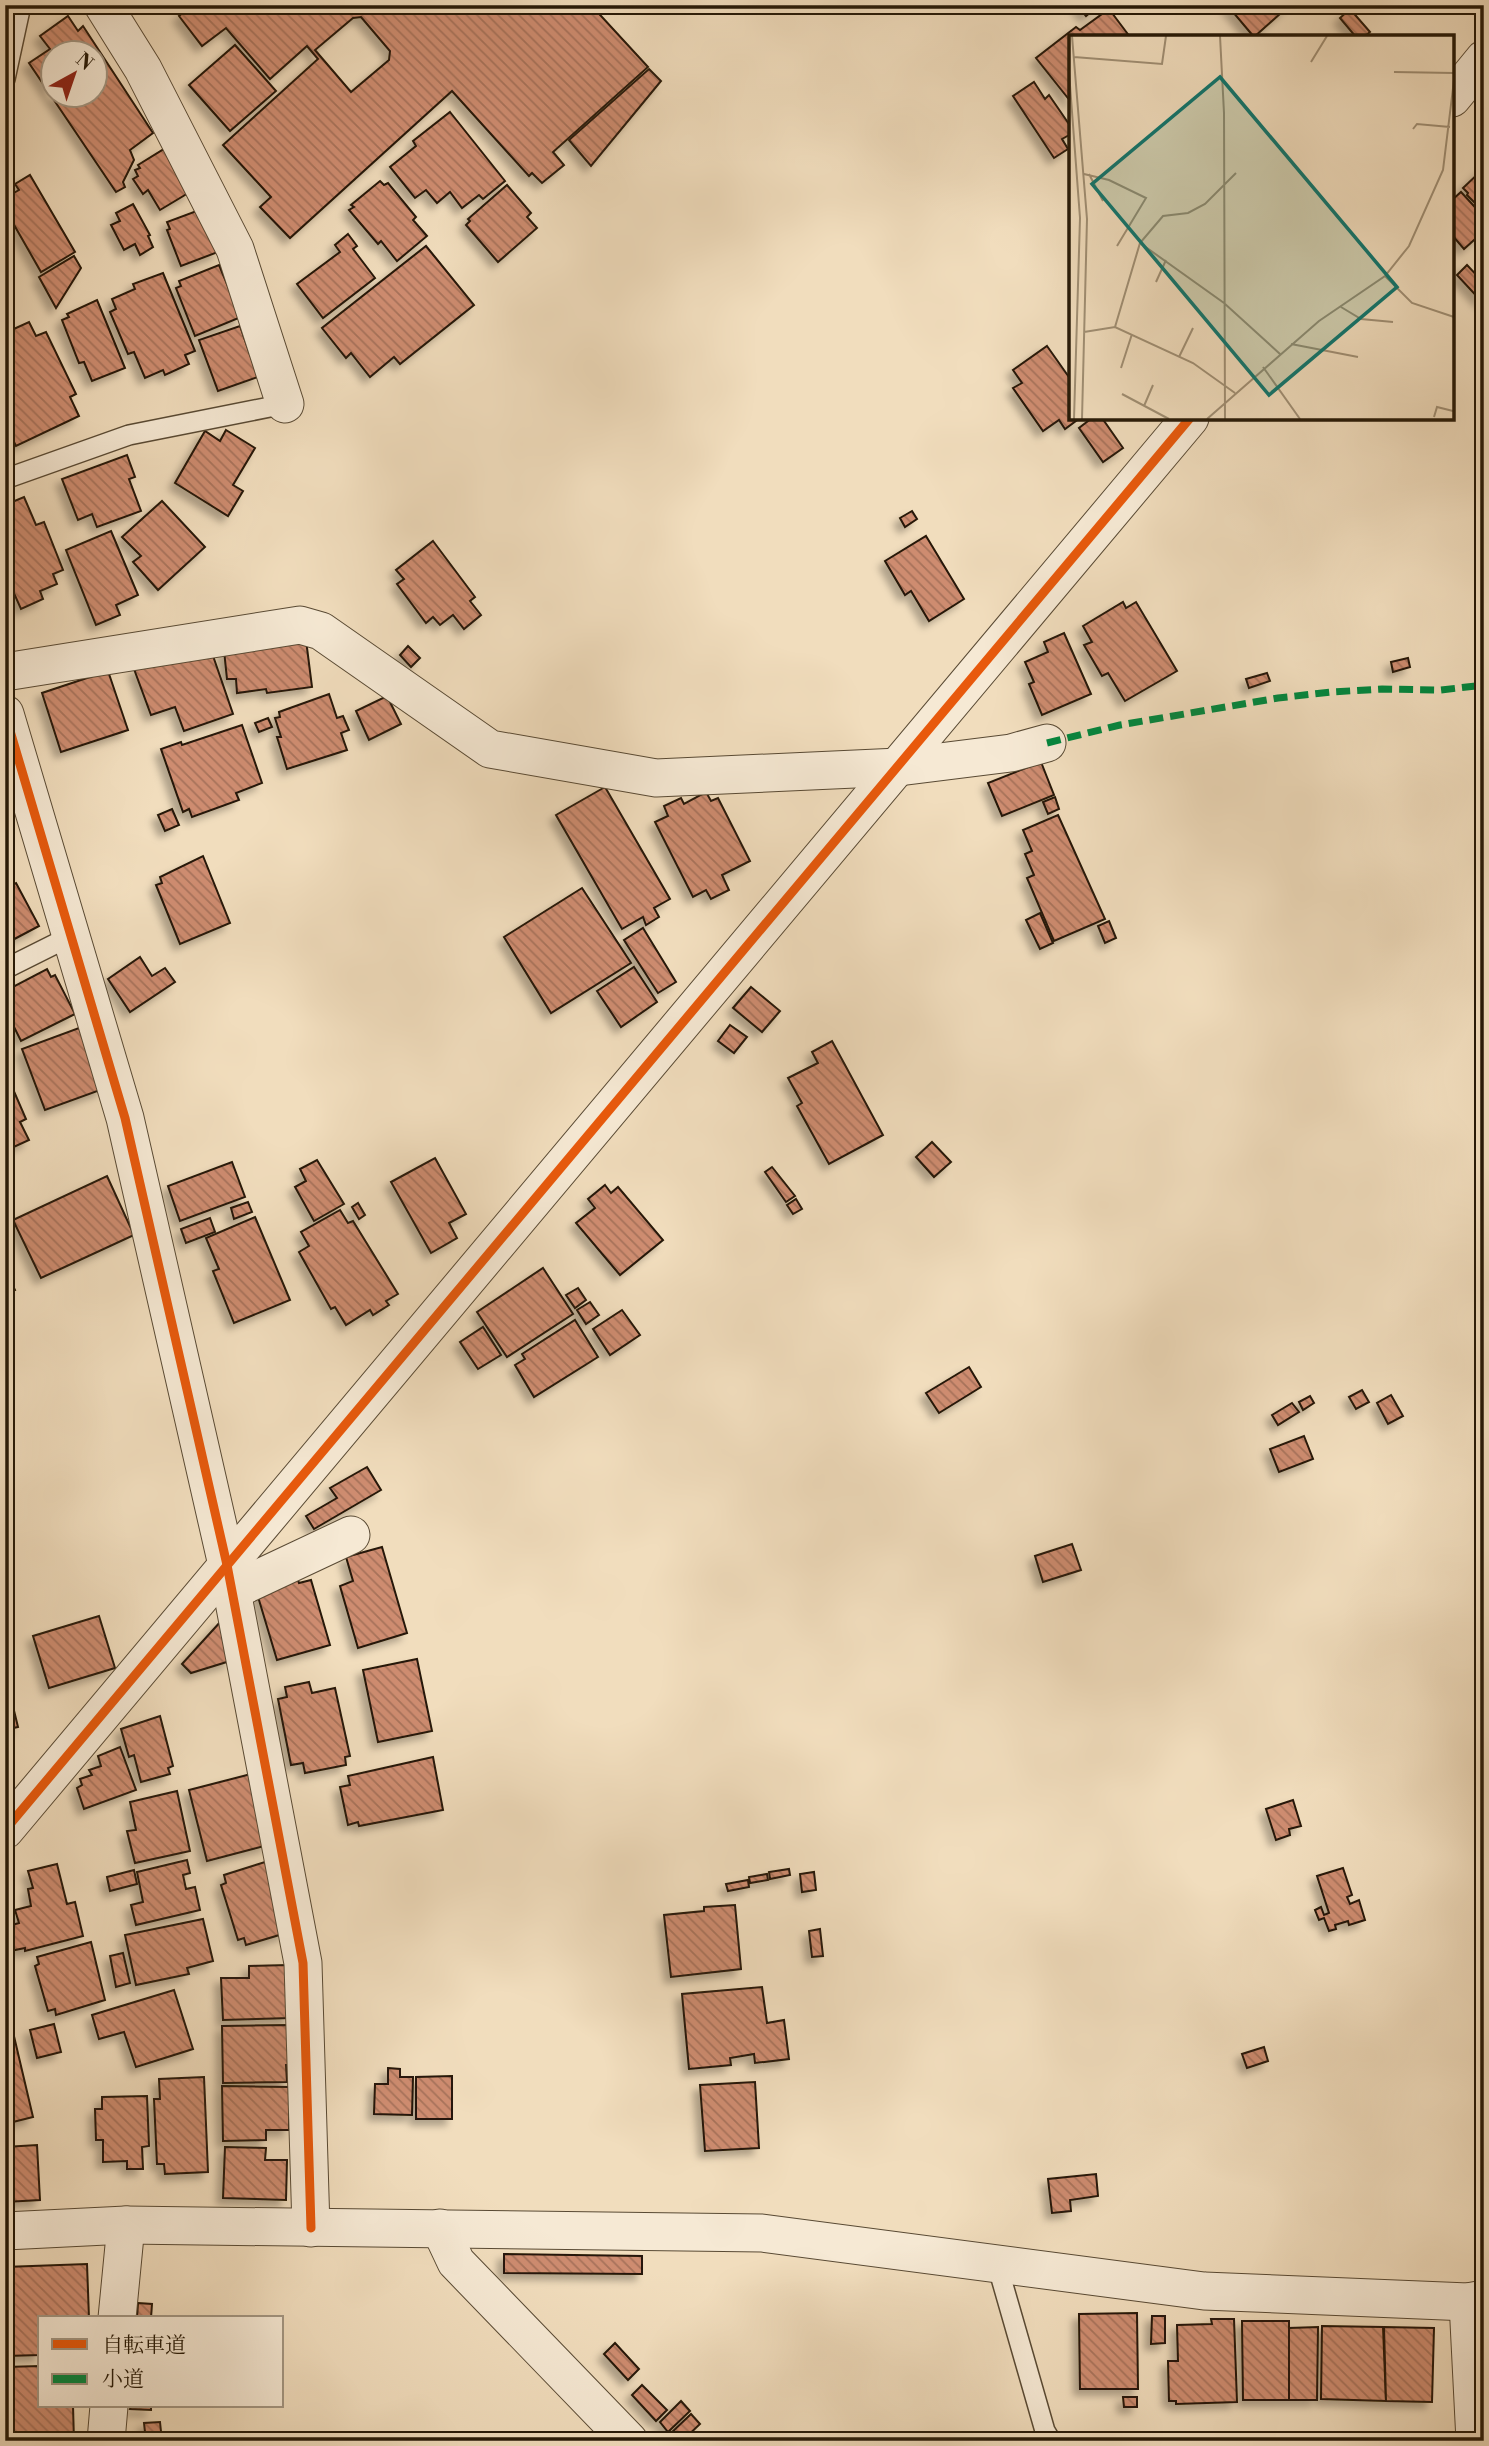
<svg xmlns="http://www.w3.org/2000/svg" width="1489" height="2446" font-family="'Libre Bodoni','Noto Serif JP',serif">
<style>
.building{fill:url(#building-back-hatch);stroke:#261907;stroke-width:2;fill-rule:evenodd;filter:url(#shadow)}
.lines{fill:none;stroke-linecap:round;stroke-linejoin:round}
.service-casing{stroke:#594a34;stroke-width:22}
.minor-casing{stroke:#594a34;stroke-width:39}
.service{stroke:#f6e9d4;stroke-width:19}
.minor{stroke:#f6e9d4;stroke-width:37}
.quiet{stroke:#00873e;stroke-width:7;stroke-dasharray:14 7;stroke-linecap:butt}
.cycleway-casing{stroke:#f6e9d4;stroke-width:13}
.cycleway{stroke:#e8590c;stroke-width:9}
.inset-road{fill:none;stroke:#a08f74;stroke-width:2}
.view{fill:#0f766e;fill-opacity:0.15;stroke:#0f766e;stroke-width:3.5}
.inset-edge{fill:none;stroke:#261907;stroke-width:3.5}
</style>
<defs>
<pattern id="building-back-hatch" width="6" height="6" patternUnits="userSpaceOnUse" patternTransform="scale(1.75)"><rect width="6" height="6" fill="#ce8c70"/><path d="M-1 5l2 2M0 0l6 6M5-1l2 2" fill="none" stroke="#a7725a"/></pattern>
<filter id="shadow"><feDropShadow dx="-6" dy="6" stdDeviation="3.5" flood-color="#0004"/></filter>
</defs>
<rect width="100%" height="100%" fill="#f1ddbd"/>
<filter id="stains"><feTurbulence type="fractalNoise" baseFrequency=".00286" numOctaves="4"/><feColorMatrix values="0 0 0 0 .2 0 0 0 0 .09 0 0 0 0 .02 0 0 0 .5 -.17"/></filter>
<radialGradient id="worn" r=".72"><stop offset=".6" stop-color="#630" stop-opacity="0"/><stop offset="1" stop-color="#630" stop-opacity=".3"/></radialGradient>
<g class="building">
<path d="M192,5H591L648,67L553,152L564,165L542,183L532,173L529,176L452,91L290,238L260,207L271,197L223,145L318,59L307,46L270,79L226,28L202,46L179,16ZM361,17L390,51L389,60L351,92L315,50L353,18Z"/>
<path d="M1077,5H1099L1086,16Z"/>
<path d="M1227,5H1290L1254,37Z"/>
<path d="M1109,9L1130,37H1071V102L1036,58L1076,27L1080,30Z"/>
<path d="M1350,9L1370,32L1364,37H1356L1340,18Z"/>
<path d="M68,16L78,31L83,26L153,133L130,150L134,160L123,182L125,187L116,192L29,63L50,49L40,36ZM52,52H94V94H52Z"/>
<path d="M235,45L276,91L230,131L189,85Z"/>
<path d="M649,69L661,81L591,166L569,140Z"/>
<path d="M1034,82L1045,99L1049,95L1071,127V134L1062,139L1068,149L1054,158L1013,96Z"/>
<path d="M450,112L505,181L483,199L479,195L462,208L450,192L437,203L426,190L415,198L390,167L416,146L413,141Z"/>
<path d="M164,149L190,192L160,210L148,190L143,194L133,179L138,176L135,170L140,168L138,165Z"/>
<path d="M1484,168V212L1467,195L1468,193L1463,188Z"/>
<path d="M30,175L75,252L41,272L5,209L10,206L5,198L19,190L15,184Z"/>
<path d="M380,181L384,185L388,183L416,217L413,220L427,236L397,261L381,241L378,244L349,210L354,207L351,205Z"/>
<path d="M507,185L531,213L527,217L537,228L498,262L466,225L470,221L468,219Z"/>
<path d="M1461,192L1484,217V231L1464,249L1452,235V200Z"/>
<path d="M133,204L150,235L148,236L153,247L140,255L135,244L124,250L111,225L120,221L116,213Z"/>
<path d="M202,209L218,252L181,266L167,230L170,229L167,222Z"/>
<path d="M348,234L357,246L353,249L375,278L323,318L297,284L340,252L335,245Z"/>
<path d="M426,246L474,305L400,364L394,357L370,377L351,353L346,358L322,328Z"/>
<path d="M74,256L81,268L56,308L39,277Z"/>
<path d="M219,265L241,317L195,336L176,288L181,286L179,281Z"/>
<path d="M1467,265L1484,283L1482,302L1457,275Z"/>
<path d="M163,273L195,351L185,355L189,364L165,375L163,370L145,378L134,352L128,354L110,312L116,309L112,299L135,289L133,284Z"/>
<path d="M97,300L125,368L92,381L84,362L79,363L62,320L69,317L67,314Z"/>
<path d="M29,322L36,336L46,332L76,394L70,397L79,416L16,446L5,424V333Z"/>
<path d="M240,326L258,377L218,391L199,340Z"/>
<path d="M1047,346L1071,380V418H1080L1065,429L1059,420L1043,431L1013,388L1022,383L1013,370Z"/>
<path d="M1092,418H1102L1123,448L1103,462L1079,428Z"/>
<path d="M226,430L255,448L233,485L243,491L228,516L175,483L205,431L220,441Z"/>
<path d="M127,455L135,477L129,479L141,511L97,527L92,514L78,520L62,479Z"/>
<path d="M24,497L36,525L44,522L63,570L53,574L57,584L40,591L43,599L21,609L13,591L5,594V505Z"/>
<path d="M162,501L205,547L158,590L133,562L141,556L122,537Z"/>
<path d="M912,511L917,519L905,527L900,518Z"/>
<path d="M111,531L138,595L116,605L120,615L96,625L66,550Z"/>
<path d="M926,536L964,599L929,621L911,591L905,595L885,561Z"/>
<path d="M433,541L475,597L470,601L481,615L464,629L453,615L440,625L433,617L426,623L397,584L404,579L396,570Z"/>
<path d="M1123,602L1126,608L1136,602L1177,671L1125,701L1108,673L1102,676L1084,645L1092,642L1083,626Z"/>
<path d="M1064,633L1091,694L1042,715L1029,684L1034,682L1025,662L1048,652L1044,642Z"/>
<path d="M306,640L312,687L267,693L266,689L237,693L236,679H227L224,650Z"/>
<path d="M408,646L420,658L411,667L400,655Z"/>
<path d="M211,650L233,714L184,731L175,707L151,715L134,669Z"/>
<path d="M1408,658L1410,667L1393,672L1391,662Z"/>
<path d="M108,671L128,730L61,752L42,693Z"/>
<path d="M1267,673L1270,681L1249,688L1246,679Z"/>
<path d="M329,694L337,718L343,716L349,730L341,733L347,750L287,769L277,737H281L275,718L280,717L279,712Z"/>
<path d="M387,696L401,724L369,740L356,711Z"/>
<path d="M268,718L272,727L259,732L255,723Z"/>
<path d="M242,725L262,783L236,793L239,800L192,817L189,809L183,812L161,749L181,742L182,745Z"/>
<path d="M1041,762L1054,795L1002,816L988,783Z"/>
<path d="M605,787L670,899L654,908L659,917L646,925L643,917L622,929L556,815Z"/>
<path d="M706,792L711,801L718,798L750,861L722,875L729,890L711,899L706,890L693,897L655,822L668,816L664,806L681,798L684,804Z"/>
<path d="M1055,797L1059,809L1048,814L1043,802Z"/>
<path d="M172,809L179,825L165,831L158,815Z"/>
<path d="M1058,815L1105,919L1054,941L1027,878L1034,875L1025,854L1032,851L1023,830Z"/>
<path d="M203,856L230,923L180,944L156,885L162,883L160,877Z"/>
<path d="M16,883L39,926L5,944V889Z"/>
<path d="M582,888L631,963L551,1013L504,937Z"/>
<path d="M1040,913L1053,943L1040,949L1026,920Z"/>
<path d="M1109,921L1116,938L1105,943L1098,926Z"/>
<path d="M643,928L676,982L658,993L624,940Z"/>
<path d="M140,957L152,976L165,968L175,982L130,1012L108,979Z"/>
<path d="M634,967L657,1002L621,1027L597,991Z"/>
<path d="M47,969L51,977L55,975L75,1014L21,1041L5,1009V991Z"/>
<path d="M751,987L780,1011L762,1032L733,1008Z"/>
<path d="M730,1025L747,1037L734,1053L718,1041Z"/>
<path d="M79,1028L103,1089L45,1110L22,1049Z"/>
<path d="M832,1041L883,1135L829,1164L797,1106L802,1103L788,1078L818,1063L812,1052Z"/>
<path d="M6,1073L26,1119L20,1122L29,1140L5,1151Z"/>
<path d="M932,1142L951,1162L934,1177L916,1157Z"/>
<path d="M435,1158L466,1214L449,1223L457,1238L431,1253L391,1182Z"/>
<path d="M317,1160L344,1204L314,1221L295,1187L306,1181L300,1169Z"/>
<path d="M232,1162L245,1197L180,1221L168,1186Z"/>
<path d="M772,1167L795,1196L786,1202L765,1172Z"/>
<path d="M107,1176L134,1235L41,1278L13,1220Z"/>
<path d="M605,1185L611,1193L618,1187L663,1240L620,1275L576,1223L595,1208L588,1199Z"/>
<path d="M796,1199L802,1209L793,1214L787,1205Z"/>
<path d="M248,1202L252,1212L234,1219L231,1208Z"/>
<path d="M358,1203L365,1215L359,1219L352,1207Z"/>
<path d="M340,1210L348,1223L353,1221L398,1294L386,1301L389,1305L373,1315L370,1310L346,1325L335,1307L331,1309L299,1252L309,1246L301,1232Z"/>
<path d="M255,1217L290,1300L234,1323L213,1271L219,1269L206,1238Z"/>
<path d="M210,1218L215,1232L186,1243L181,1229Z"/>
<path d="M543,1268L573,1314L507,1357L477,1312Z"/>
<path d="M5,1270L15,1290L5,1295Z"/>
<path d="M578,1288L586,1300L575,1308L566,1295Z"/>
<path d="M590,1302L599,1315L586,1324L577,1310Z"/>
<path d="M622,1310L640,1335L610,1355L593,1329Z"/>
<path d="M575,1320L598,1357L534,1397L515,1365L525,1359L522,1354Z"/>
<path d="M483,1327L501,1355L478,1369L460,1342Z"/>
<path d="M969,1367L981,1387L939,1413L926,1393Z"/>
<path d="M1362,1390L1369,1402L1356,1409L1349,1397Z"/>
<path d="M1391,1395L1403,1416L1388,1424L1377,1403Z"/>
<path d="M1310,1396L1314,1403L1303,1410L1299,1402Z"/>
<path d="M1292,1403L1299,1412L1278,1425L1272,1415Z"/>
<path d="M1304,1436L1313,1459L1279,1472L1270,1449Z"/>
<path d="M367,1467L381,1490L314,1529L306,1516L337,1498L330,1488Z"/>
<path d="M1072,1544L1081,1570L1043,1582L1035,1556Z"/>
<path d="M382,1547L407,1633L358,1648L340,1586L353,1581L346,1557Z"/>
<path d="M297,1578L299,1583L311,1580L330,1645L277,1660L256,1590Z"/>
<path d="M99,1616L115,1668L49,1688L33,1636Z"/>
<path d="M222,1620L230,1661L191,1673L182,1664Z"/>
<path d="M417,1659L432,1731L378,1742L363,1670Z"/>
<path d="M309,1682L312,1693L335,1688L350,1756L345,1757L346,1765L305,1773L303,1763L291,1765L278,1699L287,1697L285,1687Z"/>
<path d="M9,1690L18,1727L5,1730V1691Z"/>
<path d="M160,1716L173,1766L168,1768L170,1774L141,1782L134,1755L129,1757L121,1729Z"/>
<path d="M120,1747L136,1790L84,1809L77,1788L82,1785L80,1779L92,1775L89,1770L101,1766L98,1756Z"/>
<path d="M433,1757L443,1810L359,1826L358,1822L348,1825L340,1787L350,1785L348,1776Z"/>
<path d="M251,1774L268,1845L207,1861L189,1790Z"/>
<path d="M177,1791L190,1851L135,1863L127,1831L136,1830L130,1802Z"/>
<path d="M1293,1800L1301,1826L1289,1829L1290,1835L1276,1840L1266,1809Z"/>
<path d="M187,1860L190,1873L183,1875L186,1889L195,1887L200,1910L136,1925L131,1905L143,1902L137,1872Z"/>
<path d="M265,1862L286,1933L246,1945L244,1938L238,1940L221,1885L226,1883L224,1875Z"/>
<path d="M57,1864L67,1904L75,1902L83,1936L25,1951V1948L10,1951L5,1927L19,1923L15,1910L31,1906L28,1889L33,1888L28,1871Z"/>
<path d="M1343,1868L1352,1895L1347,1897L1350,1904L1359,1900L1365,1920L1349,1925L1348,1921L1335,1925L1336,1929L1329,1931L1324,1918L1319,1920L1315,1910L1321,1907L1324,1915L1329,1913L1317,1876Z"/>
<path d="M789,1869L790,1875L770,1879L769,1872Z"/>
<path d="M134,1870L137,1884L110,1891L107,1877Z"/>
<path d="M814,1872L816,1890L802,1892L800,1874Z"/>
<path d="M767,1874L768,1880L750,1883L749,1877Z"/>
<path d="M748,1880L749,1887L728,1891L726,1884Z"/>
<path d="M735,1905L741,1969L671,1977L664,1915L704,1911V1907Z"/>
<path d="M203,1919L213,1961L187,1968L189,1974L136,1985L125,1935Z"/>
<path d="M820,1929L823,1956L812,1957L809,1931Z"/>
<path d="M91,1942L105,2000L56,2015L55,2009L48,2011L35,1966L39,1964L37,1957Z"/>
<path d="M123,1953L130,1983L116,1987L110,1956Z"/>
<path d="M288,1965L290,2018L223,2020L221,1978H249V1966Z"/>
<path d="M762,1987L767,2023L784,2020L789,2059L755,2063L754,2054L730,2058L731,2065L689,2069L682,1994Z"/>
<path d="M174,1990L193,2049L136,2067L124,2032L99,2039L92,2015Z"/>
<path d="M5,1998L33,2117L5,2124Z"/>
<path d="M54,2024L61,2052L37,2058L30,2030Z"/>
<path d="M290,2025L291,2065H286L287,2082L223,2083L222,2026Z"/>
<path d="M1264,2047L1268,2061L1247,2068L1242,2054Z"/>
<path d="M388,2068L400,2069V2077H413L412,2115L374,2114L375,2084H388Z"/>
<path d="M452,2076V2119H416V2077Z"/>
<path d="M204,2077L208,2172L165,2174L164,2164H157L154,2099H160L159,2079Z"/>
<path d="M755,2082L759,2148L705,2151L700,2085Z"/>
<path d="M222,2086L289,2087V2130H266V2140L223,2141Z"/>
<path d="M147,2096L149,2146L142,2147L143,2169H127V2161L103,2162V2140H96L95,2109H102V2097Z"/>
<path d="M37,2145L40,2200L5,2202V2147Z"/>
<path d="M225,2147L266,2148L265,2160H287L286,2200L223,2198Z"/>
<path d="M1096,2174L1098,2196L1070,2200L1071,2211L1052,2213L1048,2179Z"/>
<path d="M504,2254L642,2256V2274L504,2273Z"/>
<path d="M87,2264L89,2318H40V2355L5,2356V2267Z"/>
<path d="M138,2303L152,2304L151,2318H137Z"/>
<path d="M1137,2313L1138,2389H1080L1079,2314Z"/>
<path d="M1152,2316H1165V2343L1151,2344Z"/>
<path d="M1211,2319H1234L1237,2402L1176,2404V2401H1169L1168,2361H1178L1177,2325L1212,2324Z"/>
<path d="M1242,2321H1289V2400H1243Z"/>
<path d="M1322,2326L1383,2327L1386,2401L1321,2399Z"/>
<path d="M1318,2327L1317,2400H1289V2328Z"/>
<path d="M1384,2327L1434,2328L1432,2402L1386,2401Z"/>
<path d="M615,2343L639,2369L628,2380L604,2354Z"/>
<path d="M40,2366V2406H73L74,2441H5V2367Z"/>
<path d="M642,2385L667,2410L656,2421L632,2395Z"/>
<path d="M1123,2397H1137V2407H1124Z"/>
<path d="M681,2401L690,2411L668,2432L660,2422Z"/>
<path d="M131,2406H151V2410L130,2409Z"/>
<path d="M691,2414L700,2424L682,2441H675L669,2435Z"/>
<path d="M160,2422L162,2441H146L144,2423Z"/>
</g>
<g class="lines">
<g class="service-casing">
<g id="service">
<path d="M5,79L21,5"/>
<path d="M5,479L129,435L285,404"/>
<path d="M5,969L71,936"/>
<path d="M997,2264L1045,2431L1051,2441"/>
</g>
</g>
<g class="minor-casing">
<g id="minor">
<path d="M103,5L143,69L235,249L285,404"/>
<path d="M1452,98L1484,59"/>
<path d="M5,672L300,625L321,631L490,749L656,778L899,767L1011,753L1047,743"/>
<path d="M5,714L125,1118L227,1565L303,1963L311,2228"/>
<path d="M232,1591L351,1535"/>
<path d="M5,1830L1190,418"/>
<path d="M440,2228L456,2262L629,2441"/>
<path d="M5,2231L126,2225L762,2233L1204,2291L1468,2302L1484,2299"/>
<path d="M1468,2302L1475,2441"/>
<path d="M117,2318L126,2225"/>
<path d="M106,2441L109,2406"/>
</g>
</g>
<use href="#service" class="service"/>
<use href="#minor" class="minor"/>
<path class="quiet" d="M1047,743L1120,725L1278,698L1331,692L1382,689L1441,690L1484,685"/>
<g class="cycleway-casing">
<g id="cycleway">
<path d="M5,714L125,1118L227,1565L303,1963L311,2228"/>
<path d="M5,1830L1190,418"/>
</g>
</g>
<use href="#cycleway" class="cycleway"/>
</g>
<g transform="translate(1069 35)">
<rect width="385" height="385" fill="#f1ddbd"/>
<path class="inset-road" d="M3,1L18,184L13,384M151,1L155,78L156,384M5,22L93,29L97,1M242,27L258,1M0,37L11,183L5,384M325,37L385,38M344,94L348,89L381,92M15,139L40,145L77,163L48,211M20,139L34,166M71,208L155,268L211,319M316,241L343,268L385,282M87,247L97,225M272,272L292,284L324,287M46,292L71,208L94,181L119,178L136,169L167,138M15,297L46,292L124,328L166,358M222,309L289,322M110,322L124,293M194,332L231,384M52,333L63,299M53,359L100,384M75,371L84,350M365,382L368,372L384,376M138,384L250,286L316,241L340,211L374,135L385,45"/>
<path class="view" d="M151,42L328,252L200,360L23,149Z"/>
<rect width="385" height="385" class="inset-edge"/>
</g>
<rect width="1489" height="2446" fill="none" stroke="#f1ddbd" stroke-width="28"/>
<rect x="7" y="7" width="1475" height="2432" fill="none" stroke="#261907" stroke-width="3.5"/>
<rect x="14" y="14" width="1461" height="2418" fill="none" stroke="#261907" stroke-width="2"/>
<rect x="38" y="2316" width="245" height="91" fill="#f6e9d4" stroke="#a39682" stroke-width="2"/>
<rect x="52" y="2339" width="35" height="10" fill="#e8590c" stroke="#a39682" stroke-width="2"/>
<text x="102" y="2352" font-size="21" fill="#261907">自転車道</text>
<rect x="52" y="2374" width="35" height="10" fill="#00873e" stroke="#a39682" stroke-width="2"/>
<text x="102" y="2386" font-size="21" fill="#261907">小道</text>
<g transform="translate(74 74) rotate(40)"><circle r="33" fill="#f6e9d4" stroke="#a39682" stroke-width="2"/>
<path d="M0-5L12 26L0 18L-12 26Z" fill="#8f2418"/>
<text y="-10" font-size="19" font-weight="bold" text-anchor="middle" fill="#261907">N</text>
</g>
<rect width="100%" height="100%" filter="url(#stains)"/>
<rect width="100%" height="100%" fill="url(#worn)"/>
</svg>
